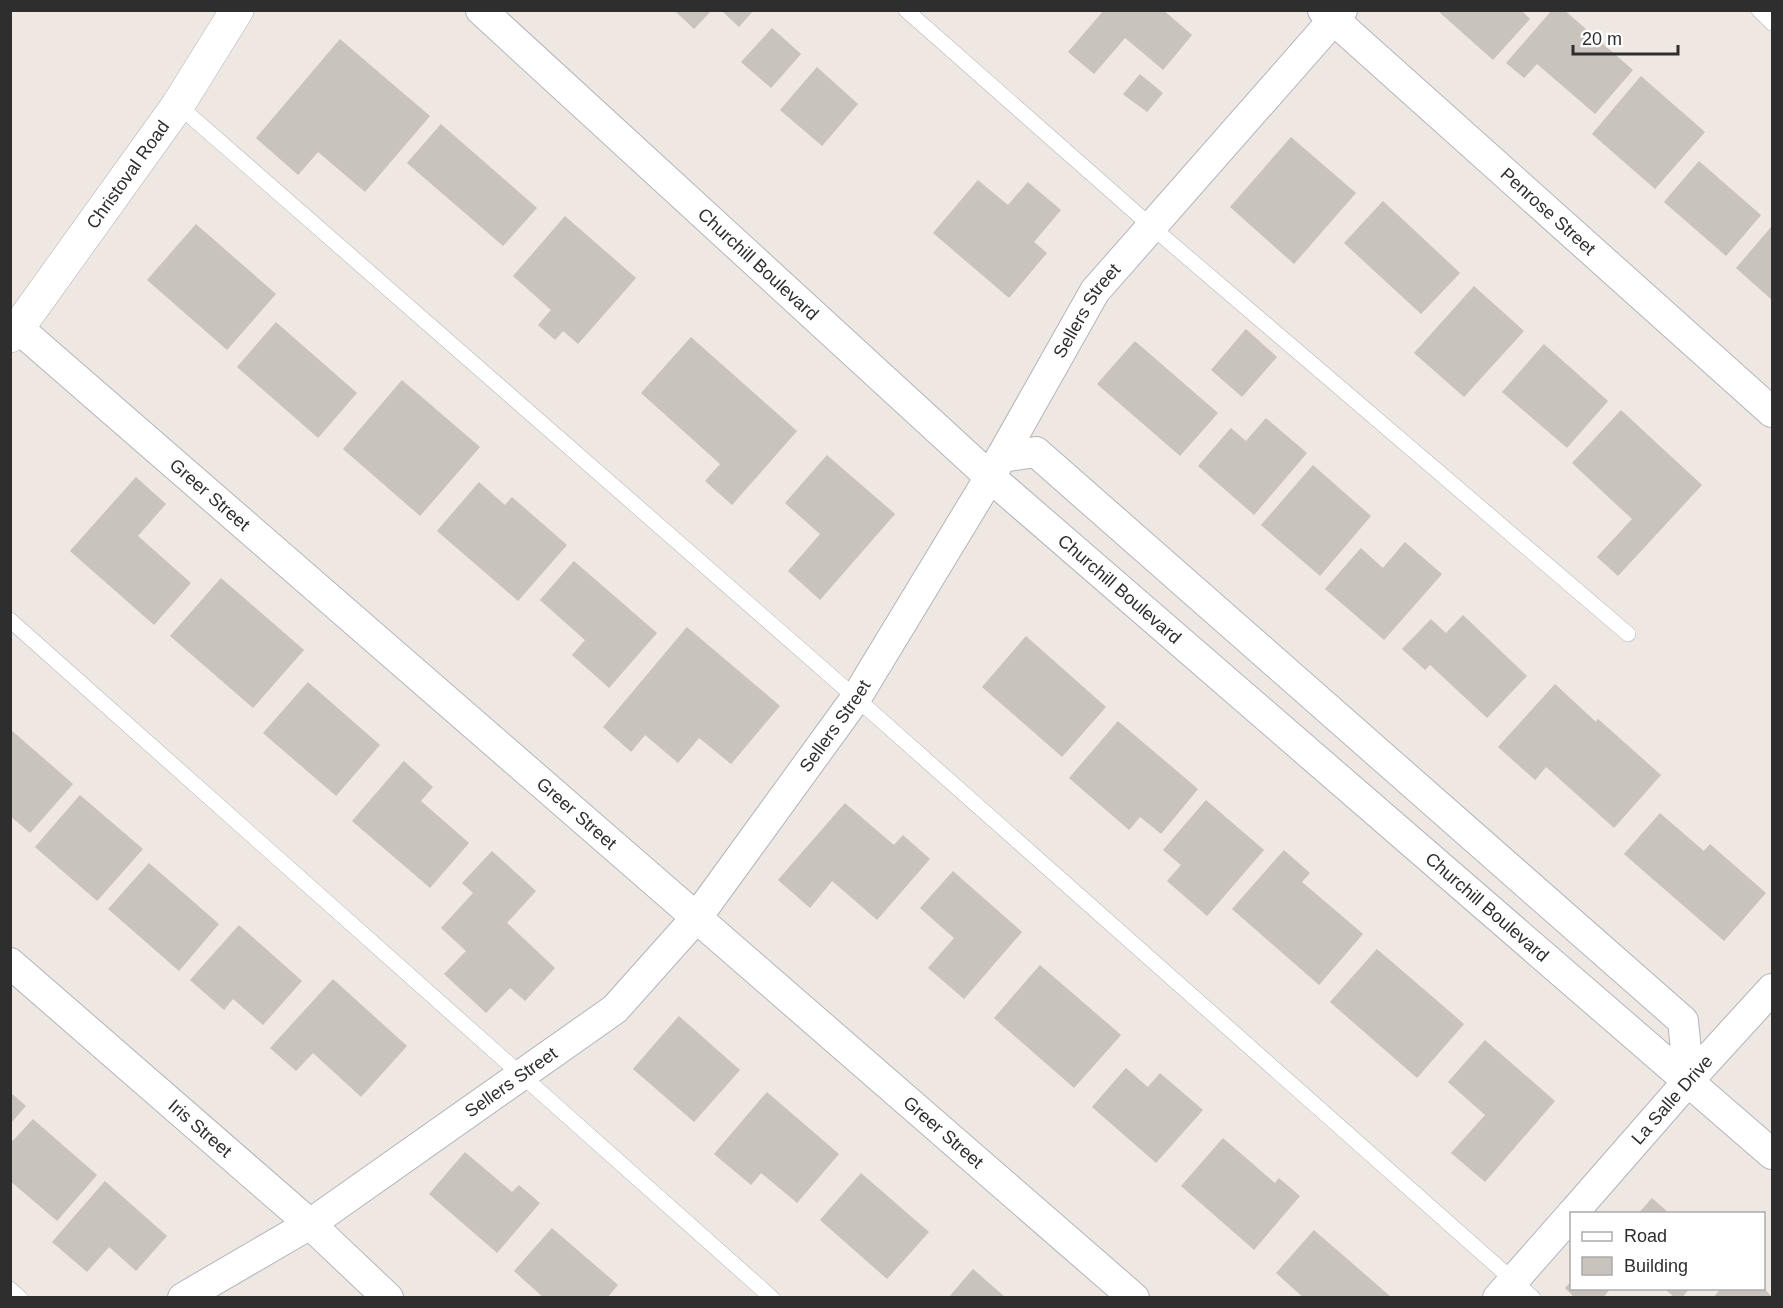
<svg xmlns="http://www.w3.org/2000/svg" width="1783" height="1308" font-family="Helvetica,sans-serif">
<style>
.building{fill:#c8c3bc;stroke:#cbc3ba;stroke-width:1.5}
.lines{fill:none;stroke-linecap:round;stroke-linejoin:round}
.lane-casing{stroke:#b1b4be;stroke-width:16}
.street-casing{stroke:#b1b4be;stroke-width:32}
.secondary-casing{stroke:#b1b4be;stroke-width:34}
.lane{stroke:#fff;stroke-width:15}
.street{stroke:#fff;stroke-width:30}
.secondary{stroke:#fff;stroke-width:33}
.labels{text-anchor:middle;stroke-width:4.5;stroke-linejoin:round;paint-order:stroke}
.street-label{font-size:18px;fill:#2e2e2e;stroke:#fff}
</style>
<rect width="100%" height="100%" fill="#efe7e1"/>
<g class="building">
<path d="M675,10H711L694,28Z"/>
<path d="M722,10H753L739,26Z"/>
<path d="M1105,10H1162L1191,35L1163,69L1125,37L1094,73L1069,52Z"/>
<path d="M1438,10H1520L1529,19L1493,59Z"/>
<path d="M1553,10H1563L1632,70L1595,113L1537,63L1524,77L1507,63Z"/>
<path d="M772,29L800,54L771,87L742,62Z"/>
<path d="M340,40L429,116L365,191L318,151L298,174L257,138Z"/>
<path d="M817,68L857,104L822,145L781,110Z"/>
<path d="M1140,75L1162,93L1147,111L1124,94Z"/>
<path d="M1641,77L1704,132L1655,188L1593,134Z"/>
<path d="M441,125L536,208L503,245L408,163Z"/>
<path d="M1291,138L1355,193L1294,263L1231,207Z"/>
<path d="M1699,162L1760,215L1726,255L1665,202Z"/>
<path d="M978,181L1008,206L1028,183L1060,210L1033,242L1046,253L1009,297L934,233Z"/>
<path d="M1383,202L1459,273L1421,313L1345,243Z"/>
<path d="M565,217L635,278L578,343L563,330L555,339L539,325L552,310L514,276Z"/>
<path d="M196,225L275,294L227,349L148,280Z"/>
<path d="M1772,227V299L1737,268Z"/>
<path d="M1474,287L1523,331L1464,396L1415,353Z"/>
<path d="M276,323L356,393L318,437L238,367Z"/>
<path d="M1246,330L1276,357L1242,396L1212,370Z"/>
<path d="M691,338L796,431L732,504L706,481L721,464L642,393Z"/>
<path d="M1135,342L1217,413L1180,455L1098,384Z"/>
<path d="M1544,345L1607,401L1567,447L1503,392Z"/>
<path d="M402,381L479,447L420,515L344,449Z"/>
<path d="M1621,411L1701,485L1618,575L1598,557L1633,519L1573,463Z"/>
<path d="M1266,419L1306,453L1254,514L1199,466L1231,429L1246,442Z"/>
<path d="M827,456L894,514L820,599L789,571L821,534L786,503Z"/>
<path d="M1313,466L1370,516L1320,575L1262,525Z"/>
<path d="M136,478L165,504L137,536L190,583L154,624L71,551Z"/>
<path d="M479,483L505,506L512,498L566,545L518,600L438,531Z"/>
<path d="M1405,543L1441,574L1384,639L1326,589L1361,549L1383,569Z"/>
<path d="M574,562L656,633L609,687L573,655L586,640L541,600Z"/>
<path d="M221,579L303,650L253,707L171,636Z"/>
<path d="M1463,616L1526,676L1487,717L1430,664L1425,669L1403,649L1431,620L1446,634Z"/>
<path d="M687,628L779,706L731,763L699,737L678,762L645,734L631,751L604,727Z"/>
<path d="M1026,637L1105,707L1062,756L983,687Z"/>
<path d="M308,683L379,745L336,795L264,733Z"/>
<path d="M1555,685L1596,723L1598,720L1660,775L1614,827L1546,766L1535,779L1499,747Z"/>
<path d="M1118,722L1197,789L1161,833L1140,816L1129,829L1070,778Z"/>
<path d="M10,730L72,784L30,832L10,815Z"/>
<path d="M404,762L432,787L420,801L468,843L430,887L353,821Z"/>
<path d="M80,796L142,849L97,900L36,847Z"/>
<path d="M1206,801L1263,850L1207,915L1168,881L1182,865L1164,850Z"/>
<path d="M845,804L894,846L903,836L929,859L877,919L832,880L810,907L779,880Z"/>
<path d="M1660,814L1704,852L1710,845L1765,893L1724,940L1625,854Z"/>
<path d="M1284,851L1309,873L1301,882L1362,934L1319,984L1233,909Z"/>
<path d="M492,852L535,891L506,923L554,968L525,1000L510,987L486,1012L445,974L467,951L442,928L474,893L463,883Z"/>
<path d="M149,864L218,924L179,970L109,909Z"/>
<path d="M953,872L1021,932L964,998L929,968L955,938L921,908Z"/>
<path d="M239,926L301,981L263,1024L233,998L224,1009L191,980Z"/>
<path d="M1377,950L1463,1024L1417,1077L1331,1002Z"/>
<path d="M1040,966L1120,1035L1074,1087L995,1018Z"/>
<path d="M333,980L406,1046L361,1096L313,1052L296,1070L271,1048Z"/>
<path d="M679,1017L739,1070L694,1121L634,1069Z"/>
<path d="M1485,1041L1554,1101L1485,1181L1452,1153L1486,1115L1449,1082Z"/>
<path d="M1126,1069L1148,1088L1160,1074L1202,1110L1156,1162L1093,1107Z"/>
<path d="M10,1093L25,1106L10,1123Z"/>
<path d="M767,1093L838,1154L797,1202L761,1172L751,1184L715,1154Z"/>
<path d="M33,1120L96,1175L57,1220L10,1180V1145Z"/>
<path d="M1223,1139L1275,1184L1279,1179L1299,1196L1254,1249L1182,1186Z"/>
<path d="M465,1153L512,1193L519,1186L539,1203L497,1252L430,1194Z"/>
<path d="M861,1174L928,1232L887,1278L821,1220Z"/>
<path d="M105,1182L166,1236L136,1270L109,1246L87,1271L53,1242Z"/>
<path d="M1652,1199L1669,1214H1639Z"/>
<path d="M552,1229L617,1285L606,1298H545L515,1271Z"/>
<path d="M1314,1231L1390,1297V1298H1305L1277,1273Z"/>
<path d="M973,1270L1005,1298H949Z"/>
<path d="M1572,1282V1288H1610L1602,1298H1576L1566,1288Z"/>
<path d="M1665,1288H1689L1681,1298H1676Z"/>
<path d="M1722,1288H1763L1772,1298H1714Z"/>
</g>
<g class="lines">
<g class="lane-casing">
<g id="lane">
<path d="M906,10L1152,227L1628,634"/>
<path d="M1759,10L1772,23"/>
<path d="M178,105L856,698L1533,1298"/>
<path d="M10,620L772,1298"/>
<path d="M10,1289L20,1298"/>
</g>
</g>
<g class="street-casing">
<g id="street">
<path id="s1" d="M481,10L990,477L1772,1154"/>
<path id="s2" d="M1323,10L1772,412"/>
<path id="s3" d="M18,328L1134,1298"/>
<path d="M1001,457L1036,452L1683,1021L1689,1080"/>
<path id="s4" d="M10,963L310,1224L388,1298"/>
<path id="s5" d="M1572,1214L1689,1080L1772,989"/>
<path id="s6" d="M183,1298L310,1224L615,1009L697,917L856,698L990,477L1095,291L1342,10"/>
<path d="M1498,1298L1572,1214"/>
</g>
</g>
<g class="secondary-casing">
<g id="secondary">
<path id="s7" d="M10,336L18,328L178,105L237,10"/>
</g>
</g>
<use href="#lane" class="lane"/>
<use href="#street" class="street"/>
<use href="#secondary" class="secondary"/>
</g>
<g class="labels">
<g class="street-label">
<text dy="6" stroke="none"><textPath href="#s7" startOffset="200">Christoval Road</textPath></text>
<text dy="6" stroke="none"><textPath href="#s2" startOffset="302">Penrose Street</textPath></text>
<text dy="6" stroke="none"><textPath href="#s1" startOffset="376">Churchill Boulevard</textPath></text>
<text dy="6" stroke="none"><textPath href="#s6" startOffset="1365">Sellers Street</textPath></text>
<text dy="6" stroke="none"><textPath href="#s3" startOffset="254">Greer Street</textPath></text>
<text dy="6" stroke="none"><textPath href="#s1" startOffset="862">Churchill Boulevard</textPath></text>
<text dy="6" stroke="none"><textPath href="#s6" startOffset="879">Sellers Street</textPath></text>
<text dy="6" stroke="none"><textPath href="#s3" startOffset="740">Greer Street</textPath></text>
<text dy="6" stroke="none"><textPath href="#s1" startOffset="1348">Churchill Boulevard</textPath></text>
<text dy="6" stroke="none"><textPath href="#s6" startOffset="393">Sellers Street</textPath></text>
<text dy="6" stroke="none"><textPath href="#s5" startOffset="152">La Salle Drive</textPath></text>
<text dy="6" stroke="none"><textPath href="#s4" startOffset="252">Iris Street</textPath></text>
<text dy="6" stroke="none"><textPath href="#s3" startOffset="1226">Greer Street</textPath></text>
</g>
</g>
<rect width="1783" height="1308" fill="none" stroke="#2e2e2e" stroke-width="24"/>
<rect x="1570" y="1212" width="195" height="78" fill="#ffffff" stroke="#ababab" stroke-width="1.5"/>
<rect x="1582" y="1232" width="30" height="9" fill="#ffffff" stroke="#ababab" stroke-width="1.5"/>
<text x="1624" y="1242" font-size="18" fill="#2e2e2e">Road</text>
<rect x="1582" y="1257" width="30" height="18" fill="#c8c3bc" stroke="#ababab" stroke-width="1.5"/>
<text x="1624" y="1272" font-size="18" fill="#2e2e2e">Building</text>
<path d="M1573 45v9h105v-9" fill="none" stroke="#2e2e2e" stroke-width="3"/>
<text x="1582" y="45" font-size="18" fill="#2e2e2e" stroke="#ffffff" stroke-width="4.5" paint-order="stroke">20 m</text>
</svg>
